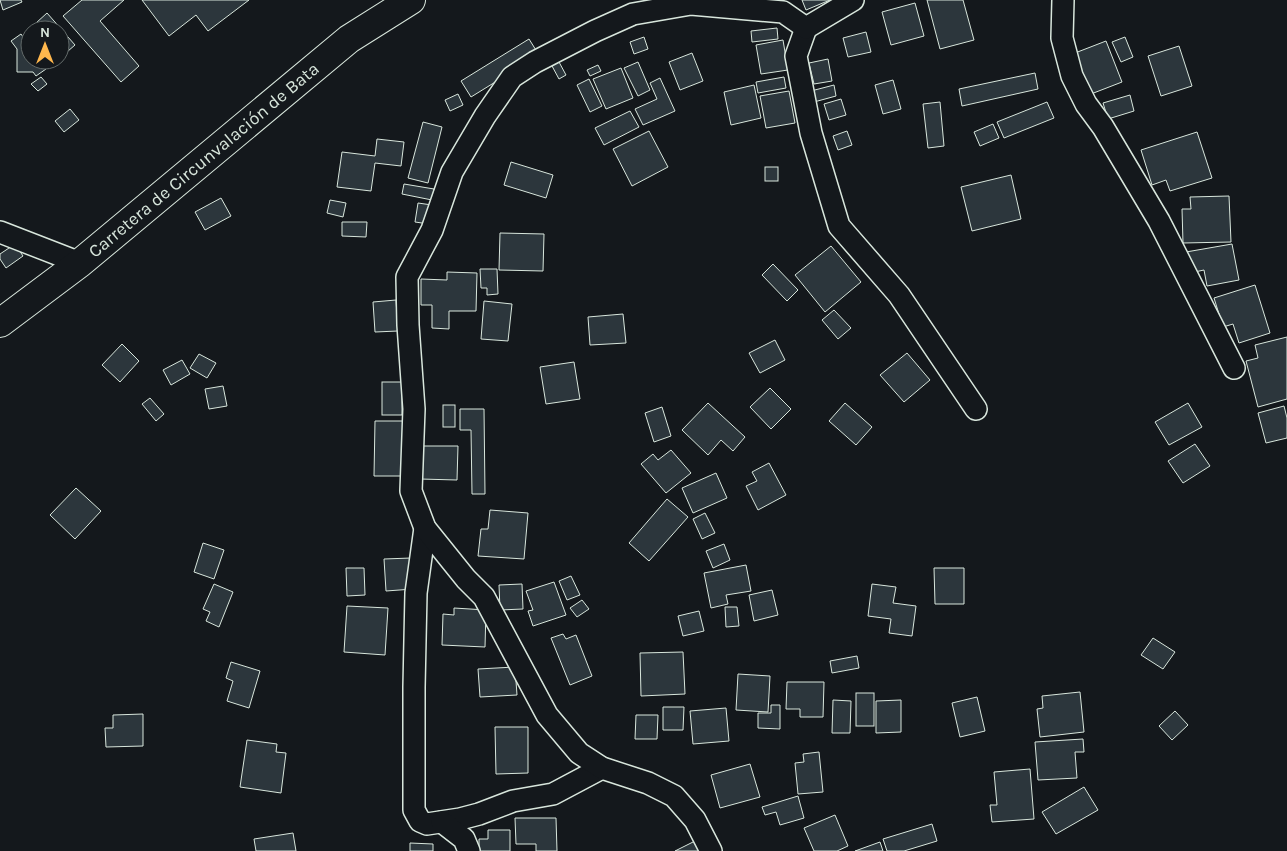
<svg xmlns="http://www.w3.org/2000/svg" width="1287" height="851" font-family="Karla,sans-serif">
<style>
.building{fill:#2c363c;stroke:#d8e6dc}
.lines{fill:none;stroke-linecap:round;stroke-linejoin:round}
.minor-casing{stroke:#d8e6dc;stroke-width:24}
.major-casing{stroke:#d8e6dc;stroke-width:30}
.minor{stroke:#14181c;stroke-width:21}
.major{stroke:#14181c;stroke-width:28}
.labels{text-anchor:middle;stroke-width:4;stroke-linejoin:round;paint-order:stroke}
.street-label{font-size:18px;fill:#d8e6dc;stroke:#14181c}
</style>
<rect width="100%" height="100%" fill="#14181c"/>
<g class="building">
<path d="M0,0H21L22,2L3,10Z"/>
<path d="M82,0H124L100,21L139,66L121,82L63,16Z"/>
<path d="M142,0H249L208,31L196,15L169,36Z"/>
<path d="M802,0H830L806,10Z"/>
<path d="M927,0H963L974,40L940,49Z"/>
<path d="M915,3L924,36L891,45L882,12Z"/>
<path d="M47,13L75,45L60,58V30H30V39L25,33Z"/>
<path d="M777,28L778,39L752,42L751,31Z"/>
<path d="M866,32L871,52L848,57L843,38Z"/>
<path d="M21,34L30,47V60H39L46,69L36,76L33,72H17V49L11,41Z"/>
<path d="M644,37L648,49L634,54L630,42Z"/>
<path d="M1125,37L1133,57L1121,62L1112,42Z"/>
<path d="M529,39L539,55L471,97L461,81Z"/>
<path d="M783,40L788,70L761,74L756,45Z"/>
<path d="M1106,41L1122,82L1091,94L1075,53Z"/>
<path d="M1179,46L1192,86L1161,96L1148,56Z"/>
<path d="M692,53L703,81L680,90L669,62Z"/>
<path d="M828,59L832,81L814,84L809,63Z"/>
<path d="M559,62L566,75L559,79L552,66Z"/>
<path d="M638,62L650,90L638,96L624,68Z"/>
<path d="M598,65L601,71L590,76L587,70Z"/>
<path d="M621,68L633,98L606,109L593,79Z"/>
<path d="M1035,73L1038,89L962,106L959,89Z"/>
<path d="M41,77L47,84L38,91L31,84Z"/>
<path d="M784,77L786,88L758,93L756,82Z"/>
<path d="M660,78L675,111L643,125L635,109L657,99L650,83Z"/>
<path d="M589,79L602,106L590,112L577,85Z"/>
<path d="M893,80L901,109L883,114L875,85Z"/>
<path d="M754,85L761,118L731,125L724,92Z"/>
<path d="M834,85L836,96L814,102L811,91Z"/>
<path d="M789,91L795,123L766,128L760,96Z"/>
<path d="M458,94L463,105L450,111L445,100Z"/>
<path d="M1130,95L1134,111L1108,119L1103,103Z"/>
<path d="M841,99L846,115L829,120L824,104Z"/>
<path d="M940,102L944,146L928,148L923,104Z"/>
<path d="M1047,102L1054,118L1004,138L997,122Z"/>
<path d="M70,109L79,120L64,132L55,121Z"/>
<path d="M630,111L639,127L604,145L595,128Z"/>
<path d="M423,122L442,127L428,183L408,178Z"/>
<path d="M993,124L999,138L980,146L974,132Z"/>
<path d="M649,131L668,167L632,186L613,149Z"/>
<path d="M847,131L852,145L838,150L833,136Z"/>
<path d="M1197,132L1212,178L1170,191L1166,180L1152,185L1141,150Z"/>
<path d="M377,139L404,142L401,166L375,163L371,191L337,187L342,152L375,156Z"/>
<path d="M511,162L553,175L546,198L504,185Z"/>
<rect x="765" y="167" width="13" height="14"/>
<path d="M1011,175L1021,219L972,231L961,187Z"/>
<path d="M404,184L434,189L432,200L402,194Z"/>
<path d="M1229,196L1231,242L1183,243L1182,209H1191L1190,197Z"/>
<path d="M221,198L231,216L205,230L195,212Z"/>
<path d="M330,200L346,203L343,217L327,213Z"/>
<path d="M418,203L432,205L429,224L415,222Z"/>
<path d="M342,222H367L366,237L342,236Z"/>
<path d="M500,233L544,234L543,271L499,270Z"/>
<path d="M15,244L23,256L6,268L0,259V254Z"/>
<path d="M1232,244L1239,280L1207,286L1204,270L1190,273L1186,252Z"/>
<path d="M831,246L861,282L825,312L795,275Z"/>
<path d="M773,264L798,290L787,301L762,275Z"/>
<path d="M480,269H497L498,294L487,295V288H481Z"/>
<path d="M447,272L477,273L476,311H449V329L432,328V305H421V279L447,280Z"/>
<path d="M1255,285L1270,333L1239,343L1233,324L1223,327L1214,298Z"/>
<path d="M396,300L398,331L375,332L373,302Z"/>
<path d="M484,301L512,304L508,341L481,339Z"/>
<path d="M834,310L851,328L838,339L822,320Z"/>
<path d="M623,314L626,343L590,345L588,317Z"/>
<path d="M1287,337V399L1258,407L1246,361L1258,358L1255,345Z"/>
<path d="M775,340L785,360L760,373L749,353Z"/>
<path d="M122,344L139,361L120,382L102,365Z"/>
<path d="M907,353L930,380L904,402L880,375Z"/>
<path d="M199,354L216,363L207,378L190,368Z"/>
<path d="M182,360L190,374L171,385L163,370Z"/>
<path d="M574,362L580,399L546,404L540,367Z"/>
<rect x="382" y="382" width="20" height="33"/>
<path d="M223,386L227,406L209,409L205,389Z"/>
<path d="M770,388L791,409L771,429L750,407Z"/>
<path d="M150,398L164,414L156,421L142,404Z"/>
<path d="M708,403L745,437L733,451L721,440L708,455L682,430Z"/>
<path d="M845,403L872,427L856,445L829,421Z"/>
<path d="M1188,403L1202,427L1169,445L1155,422Z"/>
<rect x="443" y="405" width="12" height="22"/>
<path d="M1284,406L1287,418V438L1266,443L1258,413Z"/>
<path d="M662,407L671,436L654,442L645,413Z"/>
<path d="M460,409H484L485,494H472L471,430H460Z"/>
<path d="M375,421H404L403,476H374Z"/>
<path d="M1195,444L1210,466L1183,483L1168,461Z"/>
<path d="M420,446H458L457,480L420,479Z"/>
<path d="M671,450L691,473L666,493L641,464L653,454L658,460Z"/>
<path d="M769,463L786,495L758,510L746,486L757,481L752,472Z"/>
<path d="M716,473L727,498L693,513L682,488Z"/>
<path d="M76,488L101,511L75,539L50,515Z"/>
<path d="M667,499L688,517L649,561L629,543Z"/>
<path d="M490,510L528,513L524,559L478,556L481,529H488Z"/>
<path d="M705,513L715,533L702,539L693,519Z"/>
<path d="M203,543L224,550L214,579L194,572Z"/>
<path d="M724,544L730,560L713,568L706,551Z"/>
<path d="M411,558L413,589L386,591L384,559Z"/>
<path d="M746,565L751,591L726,595L728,604L711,608L704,573Z"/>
<path d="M346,568H364L365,595L347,596Z"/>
<path d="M934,568H964V604H935Z"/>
<path d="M571,576L580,595L567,600L559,581Z"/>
<path d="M554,582L566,615L533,626L528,611L533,610L526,591Z"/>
<path d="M214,584L233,592L219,627L206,621L210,612L203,609Z"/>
<path d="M522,584L523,609L500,610L499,585Z"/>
<path d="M872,584L896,587L893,603L916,606L912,636L889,633L891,619L868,616Z"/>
<path d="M772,590L778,615L754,621L749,595Z"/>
<path d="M582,600L589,609L577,617L570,608Z"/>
<path d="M347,606L388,608L385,655L344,652Z"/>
<path d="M725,607H737L739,626L726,627Z"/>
<path d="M454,608L486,610L485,647L442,645L443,614L454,615Z"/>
<path d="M699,611L704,631L683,636L678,616Z"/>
<path d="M563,634L566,639L576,635L592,676L570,685L551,638Z"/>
<path d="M1153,638L1175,652L1163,669L1141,655Z"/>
<path d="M683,652L685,694L641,696L640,653Z"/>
<path d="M857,656L859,668L832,673L830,661Z"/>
<path d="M231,662L260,671L249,708L227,701L233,681L226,678Z"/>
<path d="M515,667L517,695L480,697L478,669Z"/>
<path d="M738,674L770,676L768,712L736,710Z"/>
<path d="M787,682H824L823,717H800V709H786Z"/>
<path d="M1080,692L1084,732L1040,737L1037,709L1043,708L1042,696Z"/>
<rect x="856" y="693" width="18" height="33"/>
<path d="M977,697L985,731L960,737L952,703Z"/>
<path d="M833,700L851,701L850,733H832Z"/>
<path d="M901,700V732L876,733V701Z"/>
<path d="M771,705H780V729L758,728V713H771Z"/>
<path d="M663,707H684L683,730H663Z"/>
<path d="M726,708L729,741L693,744L690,711Z"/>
<path d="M1175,711L1188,725L1172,740L1159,726Z"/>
<path d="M143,714V746L106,747L105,728H113V715Z"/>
<path d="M636,715H658L657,739H635Z"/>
<path d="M495,727H528V773L496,774Z"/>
<path d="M1083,739L1084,752H1075L1077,778L1038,780L1035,742Z"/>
<path d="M247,740L277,744L276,752L286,753L281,793L240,787Z"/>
<path d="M819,752L823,792L798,794L795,763L804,762L803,754Z"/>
<path d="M750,764L760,797L720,808L711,775Z"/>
<path d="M1030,769L1034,819L992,822L990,805H997L994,772Z"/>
<path d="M1084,787L1098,810L1056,834L1042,812Z"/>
<path d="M798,796L804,818L780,825L776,812L765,815L762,807Z"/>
<path d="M835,815L848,846L837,851H814L804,828Z"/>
<path d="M515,818H556L557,851H536V844H516Z"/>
<path d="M932,824L937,841L904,851H887L883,839Z"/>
<path d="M488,830H510V851H479V839H488Z"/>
<path d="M293,833L296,851H256L254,839Z"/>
<path d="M695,841L700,851H675Z"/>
<path d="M880,842L883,851H855Z"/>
<path d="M410,843L433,844V851H410Z"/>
</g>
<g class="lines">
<g class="minor-casing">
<g id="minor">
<path d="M1063,0L1062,38L1072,76L1086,104L1103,127L1159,221L1234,368"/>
<path d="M806,28L796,56L811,133L839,226L899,295L976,409"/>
<path d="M0,232L80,263"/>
<path d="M425,528L416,593L414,687V810L420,821L427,824L460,819L479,814L513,801L553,794L602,768"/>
<path d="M442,822L464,839L469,851"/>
<path d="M711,851L695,820L674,796L648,783L602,768L579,753L547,715L484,597L466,579L425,528L411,491L414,409L408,325L407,277L432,230L452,172L485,116L512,77L535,62L595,31L633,14L691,4L783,12L806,28L853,0"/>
</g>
</g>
<g class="major-casing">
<g id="major">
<path id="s1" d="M0,323L80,263L349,39L411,0"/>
</g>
</g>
<use href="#minor" class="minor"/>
<use href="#major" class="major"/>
</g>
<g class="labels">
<g class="street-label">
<text dy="6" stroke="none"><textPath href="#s1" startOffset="261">Carretera de Circunvalación de Bata</textPath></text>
</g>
</g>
<g transform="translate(45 45)"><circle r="24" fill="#14181c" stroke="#626a69"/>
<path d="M0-4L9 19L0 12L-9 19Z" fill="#ffb74d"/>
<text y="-8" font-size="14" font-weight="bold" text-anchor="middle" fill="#d8e6dc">N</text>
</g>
</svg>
